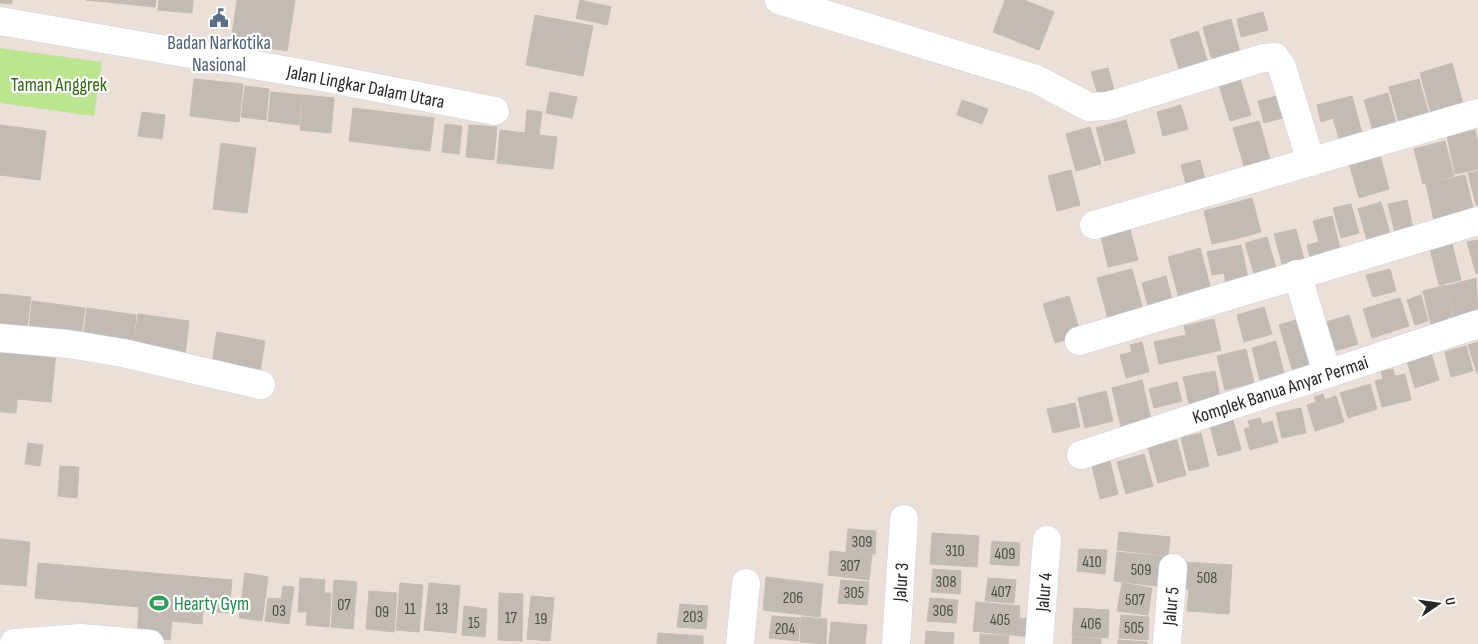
<svg xmlns="http://www.w3.org/2000/svg" width="1478" height="644" font-family="'Sofia Sans Condensed',sans-serif">
<style>
.green{fill:#bbe590}
.building{fill:#c2bbb3;stroke:#c6bbb1}
.lines{fill:none;stroke-linecap:round;stroke-linejoin:round}
.minor-casing{stroke:#cdd4e1;stroke-width:29}
.minor{stroke:#fff;stroke-width:28}
.labels{text-anchor:middle;stroke-width:4.5;stroke-linejoin:round;paint-order:stroke}
.number-label{font-size:16px;fill:#4e4c4a}
.service-label{font-size:19px;fill:#4e5e75;stroke:#fff}
.park-label{font-size:19px;fill:#336615;stroke:#fff}
.street-label{font-size:19px;fill:#272727;stroke:#fff}
.leisure-label{font-size:19px;fill:#27864d;stroke:#fff;text-anchor:start}
</style>
<rect width="100%" height="100%" fill="#ebdfd7"/>
<path class="green" d="M0,48L102,62L94,116L0,103Z"/>
<g class="building">
<path d="M0,0H12V4L0,3Z"/>
<path d="M86,0H156L155,7Z"/>
<path d="M159,0H193L192,13L158,10Z"/>
<path d="M237,0H295L287,51L231,42Z"/>
<path d="M580,0L611,7L607,25L576,18Z"/>
<path d="M1005,0H1024L1054,12L1039,50L993,32Z"/>
<path d="M1263,12L1268,30L1241,37L1237,19Z"/>
<path d="M535,15L593,26L583,76L526,65Z"/>
<path d="M1231,19L1241,56L1213,64L1203,27Z"/>
<path d="M1198,31L1208,63L1180,72L1170,40Z"/>
<path d="M1452,63L1464,107L1432,117L1420,73Z"/>
<path d="M1108,68L1114,90L1098,94L1091,72Z"/>
<path d="M194,79L243,84L239,122L190,116Z"/>
<path d="M1240,79L1251,115L1230,121L1219,85Z"/>
<path d="M1419,79L1429,115L1399,123L1389,87Z"/>
<path d="M245,86L269,89L266,120L241,117Z"/>
<path d="M271,92L302,95L299,125L268,121Z"/>
<path d="M550,92L577,97L572,118L546,113Z"/>
<path d="M1388,93L1396,124L1373,131L1364,100Z"/>
<path d="M1284,94L1290,116L1264,123L1258,101Z"/>
<path d="M303,95L334,98L331,133L300,130Z"/>
<path d="M1352,96L1362,133L1339,139L1333,118L1321,122L1317,105Z"/>
<path d="M962,100L988,109L982,124L957,115Z"/>
<path d="M1181,105L1188,129L1163,136L1157,112Z"/>
<path d="M353,108L434,118L430,151L349,141Z"/>
<path d="M527,110L542,112L539,135L557,137L553,169L497,163L500,130L525,133Z"/>
<path d="M142,112L165,115L162,139L138,136Z"/>
<path d="M1126,120L1135,153L1105,161L1096,128Z"/>
<path d="M1259,121L1270,159L1244,166L1233,128Z"/>
<path d="M445,124L462,126L459,154L442,152Z"/>
<path d="M0,125L46,131L40,180L0,175Z"/>
<path d="M469,125L497,127L494,160L466,157Z"/>
<path d="M1090,127L1101,164L1076,171L1066,134Z"/>
<path d="M1475,130L1478,143V169L1455,174L1447,136Z"/>
<path d="M1445,141L1454,176L1423,184L1414,149Z"/>
<path d="M221,143L256,148L247,213L213,209Z"/>
<path d="M1380,155L1389,189L1359,198L1349,163Z"/>
<path d="M1200,160L1205,180L1186,184L1181,165Z"/>
<path d="M1071,170L1080,205L1057,211L1048,176Z"/>
<path d="M1478,171V205H1476L1468,173Z"/>
<path d="M1465,175L1475,216L1435,225L1426,184Z"/>
<path d="M1252,198L1261,232L1235,239L1226,205Z"/>
<path d="M1407,200L1413,229L1395,233L1388,204Z"/>
<path d="M1381,202L1392,240L1369,247L1358,209Z"/>
<path d="M1351,204L1359,233L1341,238L1333,208Z"/>
<path d="M1226,205L1235,239L1212,244L1204,211Z"/>
<path d="M1332,216L1342,256L1312,264L1307,245L1319,242L1313,221Z"/>
<path d="M1129,225L1138,260L1108,267L1100,232Z"/>
<path d="M1296,229L1304,259L1282,264L1274,234Z"/>
<path d="M1267,237L1276,268L1254,274L1245,243Z"/>
<path d="M1478,240V273L1476,274L1467,242Z"/>
<path d="M1452,244L1461,280L1439,285L1430,249Z"/>
<path d="M1241,245L1248,278L1226,283L1224,273L1212,275L1207,252Z"/>
<path d="M1200,248L1213,297L1181,306L1168,257Z"/>
<path d="M1132,269L1143,310L1108,319L1097,278Z"/>
<path d="M1390,269L1396,291L1373,297L1366,275Z"/>
<path d="M1166,276L1174,307L1150,314L1142,283Z"/>
<path d="M1476,278L1478,312L1454,318L1446,286Z"/>
<path d="M1445,285L1453,319L1431,325L1423,291Z"/>
<path d="M0,294L31,297L27,328L0,324Z"/>
<path d="M1421,295L1428,321L1415,325L1407,300Z"/>
<path d="M1069,296L1081,335L1055,343L1043,304Z"/>
<path d="M1400,298L1409,326L1372,338L1363,309Z"/>
<path d="M32,301L85,308L81,338L29,331Z"/>
<path d="M1264,307L1272,334L1244,342L1237,315Z"/>
<path d="M87,308L136,315L133,345L83,339Z"/>
<path d="M138,314L189,321L185,356L133,350Z"/>
<path d="M1349,315L1358,344L1334,351L1326,322Z"/>
<path d="M1302,318L1316,365L1293,372L1279,325Z"/>
<path d="M1214,319L1221,350L1191,357L1184,326Z"/>
<path d="M217,332L265,341L259,377L211,368Z"/>
<path d="M1186,335L1191,357L1159,364L1154,342Z"/>
<path d="M1276,341L1284,374L1260,380L1252,348Z"/>
<path d="M1142,342L1149,372L1126,378L1120,355L1132,352L1130,345Z"/>
<path d="M1478,342V373H1477L1468,345Z"/>
<path d="M1466,346L1473,371L1451,377L1445,352Z"/>
<path d="M0,347L56,352L51,402L17,399L16,413L0,412Z"/>
<path d="M1246,349L1254,383L1225,390L1217,356Z"/>
<path d="M1430,350L1439,380L1415,388L1406,358Z"/>
<path d="M1393,369L1395,376L1405,374L1411,400L1382,407L1375,381L1383,379L1381,371Z"/>
<path d="M1215,371L1220,397L1189,404L1183,377Z"/>
<path d="M1142,380L1152,424L1122,431L1112,388Z"/>
<path d="M1177,382L1182,401L1154,408L1149,389Z"/>
<path d="M1370,384L1377,409L1348,418L1340,393Z"/>
<path d="M1106,391L1113,421L1085,428L1078,398Z"/>
<path d="M1323,394L1325,400L1336,396L1344,422L1315,431L1307,405L1316,402L1314,397Z"/>
<path d="M1075,403L1080,427L1053,433L1047,409Z"/>
<path d="M1301,408L1306,433L1282,438L1276,413Z"/>
<path d="M1260,418L1262,424L1272,421L1278,442L1250,450L1244,429L1250,427L1248,421Z"/>
<path d="M1233,420L1241,450L1218,456L1210,426Z"/>
<path d="M1201,433L1209,466L1189,471L1181,438Z"/>
<path d="M1177,440L1186,475L1158,483L1148,447Z"/>
<path d="M28,443L43,445L40,466L25,464Z"/>
<path d="M1144,454L1153,486L1126,494L1117,462Z"/>
<path d="M1110,461L1118,494L1100,499L1092,466Z"/>
<path d="M60,466L79,467L77,498L58,496Z"/>
<path d="M848,529L876,531L875,554L846,552Z"/>
<path d="M1119,532L1170,537L1168,556L1117,550Z"/>
<path d="M932,533L979,536L977,567L930,564Z"/>
<path d="M0,539L30,542L26,586L0,584Z"/>
<path d="M992,541L1020,543L1019,566L990,564Z"/>
<path d="M1079,549L1107,550L1105,574L1077,571Z"/>
<path d="M830,551L872,555L869,580L828,575Z"/>
<path d="M1117,552L1168,557L1165,587L1114,581Z"/>
<path d="M1184,562L1232,565L1229,614L1187,611L1189,589H1182Z"/>
<path d="M38,563L232,580L229,613L203,611L202,624L172,621L170,640L137,637L139,607L35,598Z"/>
<path d="M933,569L961,571L960,594L931,592Z"/>
<path d="M245,573L268,577L262,621L239,618Z"/>
<path d="M766,577L823,584L820,617L763,610Z"/>
<path d="M300,578L325,580L324,593H331L329,627L306,625L307,612H298Z"/>
<path d="M988,578L1016,580L1014,603L985,601Z"/>
<path d="M334,580L357,582L353,629L331,627Z"/>
<path d="M841,580L869,582L867,605L838,603Z"/>
<path d="M400,583L423,585L419,632L396,630Z"/>
<path d="M429,583L460,586L456,633L424,630Z"/>
<path d="M1122,583L1152,588L1148,615L1117,611Z"/>
<path d="M283,586L294,587L289,624L265,621L268,598L281,599Z"/>
<path d="M369,591L397,593L394,632L366,629Z"/>
<path d="M499,593L523,594L522,641L498,640Z"/>
<path d="M531,596L554,598L550,641L527,639Z"/>
<path d="M930,598L958,600L956,623L927,621Z"/>
<path d="M976,602L1020,606L1019,618L1033,619L1031,637L973,631Z"/>
<path d="M680,604L708,606L706,629L677,627Z"/>
<path d="M464,606L487,609L485,637L462,635Z"/>
<path d="M1074,608L1109,610L1108,638L1072,636Z"/>
<path d="M1121,615L1149,617L1148,640L1119,638Z"/>
<path d="M772,616L800,618L798,641L769,638Z"/>
<path d="M801,617L827,619L826,644L800,642Z"/>
<path d="M831,622L867,625L865,644H829Z"/>
<path d="M926,631L954,633L953,644H925Z"/>
<path d="M658,633L703,636V644H657Z"/>
<path d="M980,634L1009,636L1008,644H980Z"/>
<path d="M1073,637L1101,639V644H1072Z"/>
<path d="M1118,640L1147,642V644H1118Z"/>
</g>
<g class="lines">
<g class="minor-casing">
<g id="minor">
<path d="M779,0L1036,79L1089,107L1108,106L1263,58L1275,57L1282,67L1311,162"/>
<path d="M0,21L306,74L495,111"/>
<path d="M1094,225L1478,113"/>
<path d="M1297,274L1327,373"/>
<path d="M0,338L68,344L123,353L261,385"/>
<path d="M1079,341L1478,221"/>
<path d="M1081,455L1478,324"/>
<path d="M14,643L81,638L150,644"/>
<path d="M740,644L746,583"/>
<path d="M896,644L904,519"/>
<path d="M1039,644L1047,540"/>
<path d="M1167,644L1173,568"/>
</g>
</g>
<use href="#minor" class="minor"/>
</g>
<defs>
<g id="civic-bare" transform="scale(1.5)"><path d="M-.6-6.5H3V-4.5H.6V-3L4-1V1h2V6H-6V1h2V-1L-.6-3ZM-1.2 2.5V6h2.4V2.5Z" fill="#5c6f8a" stroke="#fff" stroke-width="2.5" paint-order="stroke"/></g>
<g id="stadium-bare" transform="scale(1.5)"><path d="M0-5a6.5 5 0 1 0 0 10a6.5 5 0 1 0 0-10ZM-3.5-1.8h7v3.6h-7Z" fill="#2e9e5b" stroke="#fff" stroke-width="2.5" paint-order="stroke"/></g>
</defs>
<g fill-rule="evenodd">
<use href="#civic-bare" x="219" y="18"/>
<use href="#stadium-bare" x="159" y="603"/>
</g>
<g class="labels">
<g class="number-label">
<text x="862" y="547">309</text>
<text x="955" y="556">310</text>
<text x="1005" y="559">409</text>
<text x="1092" y="567">410</text>
<text x="850" y="571">307</text>
<text x="1141" y="575">509</text>
<text x="1207" y="583">508</text>
<text x="946" y="587">308</text>
<text x="1001" y="597">407</text>
<text x="854" y="598">305</text>
<text x="793" y="603">206</text>
<text x="1135" y="605">507</text>
<text x="344" y="610">07</text>
<text x="410" y="614">11</text>
<text x="442" y="614">13</text>
<text x="279" y="616">03</text>
<text x="943" y="616">306</text>
<text x="382" y="617">09</text>
<text x="693" y="622">203</text>
<text x="511" y="623">17</text>
<text x="541" y="624">19</text>
<text x="1000" y="625">405</text>
<text x="474" y="628">15</text>
<text x="1091" y="629">406</text>
<text x="1134" y="633">505</text>
<text x="785" y="634">204</text>
</g>
<g class="service-label">
<text x="219" y="49">Badan Narkotika<tspan x="219" dy="22">Nasional</tspan></text>
</g>
<g class="park-label">
<text x="59" y="91">Taman Anggrek</text>
</g>
<g class="street-label">
<text transform="translate(366 86) rotate(11)" y="7">Jalan Lingkar Dalam Utara</text>
<text transform="translate(1280 389) rotate(-18)" y="7">Komplek Banua Anyar Permai</text>
<text transform="translate(900 582) rotate(-86)" y="7">Jalur 3</text>
<text transform="translate(1043 592) rotate(-85)" y="7">Jalur 4</text>
<text transform="translate(1170 606) rotate(-85)" y="7">Jalur 5</text>
</g>
<g class="leisure-label">
<text x="174" y="610">Hearty Gym</text>
</g>
</g>
<g transform="translate(1438 604) rotate(77)" stroke="#ffffff" stroke-width="4" paint-order="stroke">
<path d="M0-4L9 19L0 12L-9 19Z" fill="#272727"/>
<text y="-8" font-size="14" font-weight="bold" text-anchor="middle" fill="#272727">U</text>
</g>
</svg>
